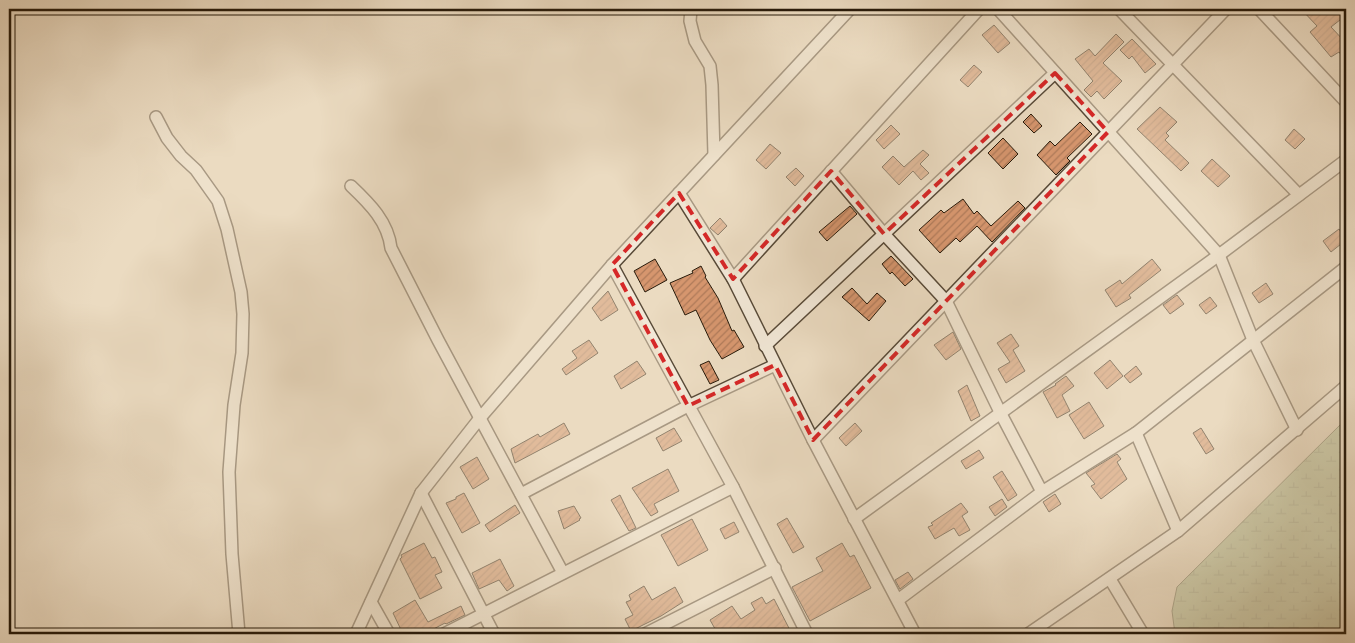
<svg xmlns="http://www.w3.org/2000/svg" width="1355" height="643" font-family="'Gentium Book Plus',serif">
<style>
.wetland{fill:url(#wetland-marsh);stroke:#6c6e51}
.building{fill:url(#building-hatch);stroke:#271a0a}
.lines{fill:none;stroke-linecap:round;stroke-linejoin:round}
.minor-casing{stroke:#584a38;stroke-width:14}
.minor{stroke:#f2e8d7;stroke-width:11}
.marked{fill:none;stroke:#d62828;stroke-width:4;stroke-dasharray:10 6;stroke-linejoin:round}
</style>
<defs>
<pattern id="wetland-marsh" width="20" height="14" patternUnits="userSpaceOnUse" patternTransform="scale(1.25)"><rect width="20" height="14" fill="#b1c198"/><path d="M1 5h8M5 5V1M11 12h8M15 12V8" fill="none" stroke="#98a582"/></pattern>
<pattern id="building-hatch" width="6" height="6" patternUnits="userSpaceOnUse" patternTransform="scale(1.25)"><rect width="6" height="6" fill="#d6966e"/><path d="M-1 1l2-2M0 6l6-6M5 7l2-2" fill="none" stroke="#ae7a59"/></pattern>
</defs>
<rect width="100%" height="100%" fill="#ebdbc1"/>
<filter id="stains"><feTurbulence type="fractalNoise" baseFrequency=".004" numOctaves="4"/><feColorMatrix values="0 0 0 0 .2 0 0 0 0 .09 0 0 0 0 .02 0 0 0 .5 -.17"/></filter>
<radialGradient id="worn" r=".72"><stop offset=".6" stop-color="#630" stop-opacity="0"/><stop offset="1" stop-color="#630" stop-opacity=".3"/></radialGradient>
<path class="wetland" d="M1346,419V634H1175L1172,611L1177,587Z"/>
<g class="building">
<path d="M1301,9H1339L1345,16L1331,27L1346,43V61L1339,52L1331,57L1310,32L1317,26Z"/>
<path d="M994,25L1010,43L998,53L982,35Z"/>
<path d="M1116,34L1124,42L1103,63L1122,81L1104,99L1097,91L1091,97L1084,90L1093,81L1075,59L1089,49L1095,56Z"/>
<path d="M1132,39L1156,64L1145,73L1132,56L1129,59L1120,50Z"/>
<path d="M974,65L982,72L968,87L960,80Z"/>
<path d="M1160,107L1177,122L1166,133L1169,136L1165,140L1189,163L1181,171L1137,129Z"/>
<path d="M1031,114L1042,126L1034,133L1023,122Z"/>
<path d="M1080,122L1092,134L1067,158L1070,161L1056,175L1037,155L1050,141L1055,146Z"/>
<path d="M891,125L900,134L884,149L876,140Z"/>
<path d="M1294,129L1305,139L1295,149L1285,140Z"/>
<path d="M1003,138L1018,154L1003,169L988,153Z"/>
<path d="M770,144L781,153L766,169L756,160Z"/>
<path d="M923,150L929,155L920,164L929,173L921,180L913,171L899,185L882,167L893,156L904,167Z"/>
<path d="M1212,159L1230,176L1218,187L1201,171Z"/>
<path d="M796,168L804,176L795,186L786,177Z"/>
<path d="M963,199L974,214L977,211L991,226L1018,201L1025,208L992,242L977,226L960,242L956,238L940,253L919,230L941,210L944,213Z"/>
<path d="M850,206L857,214L827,241L819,232Z"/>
<path d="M720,218L727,226L718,235L710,228Z"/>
<path d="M1339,229L1346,240L1331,252L1323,241Z"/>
<path d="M891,256L913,279L905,286L892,272L890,274L882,264Z"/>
<path d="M655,259L667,280L645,292L634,271Z"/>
<path d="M1152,259L1161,270L1129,295L1131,298L1116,307L1105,290L1120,280L1122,284Z"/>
<path d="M701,266L706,276L705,277L718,298L732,331L734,330L744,347L722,359L710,340L696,310L685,315L670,283L693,273L692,271Z"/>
<path d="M1266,283L1273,294L1259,303L1252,293Z"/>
<path d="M852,288L867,304L877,293L886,301L869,321L842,297Z"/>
<path d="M608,291L618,310L601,321L592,308Z"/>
<path d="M1177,295L1184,304L1170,314L1163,305Z"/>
<path d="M1210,297L1217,306L1206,314L1199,305Z"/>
<path d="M953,332L961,349L946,360L934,345Z"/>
<path d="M1011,334L1019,346L1013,350L1025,371L1006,383L998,369L1010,362L997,343Z"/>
<path d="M589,340L598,353L566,375L562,369L577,358L572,351Z"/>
<path d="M1110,360L1123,376L1107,389L1094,373Z"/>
<path d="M637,361L646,374L621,389L614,376Z"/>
<path d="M709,361L719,380L710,384L700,365Z"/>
<path d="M1136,366L1142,374L1130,383L1124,376Z"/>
<path d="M1066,376L1074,386L1062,395L1070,411L1057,418L1043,392L1056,385L1055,384Z"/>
<path d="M967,385L980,416L971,421L958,391Z"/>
<path d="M1089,402L1104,426L1084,439L1069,415Z"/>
<path d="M564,423L570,434L515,463L511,449L538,434L540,437Z"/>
<path d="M855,423L862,431L846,446L839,438Z"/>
<path d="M674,428L682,441L663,451L656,438Z"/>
<path d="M1201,428L1214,449L1206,454L1193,433Z"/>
<path d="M979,450L984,458L966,469L961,461Z"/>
<path d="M1117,454L1121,459L1117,462L1127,479L1101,499L1091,486L1095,484L1086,473Z"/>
<path d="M477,457L489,479L473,489L460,467Z"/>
<path d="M668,469L679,491L654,504L658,512L651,516L632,488Z"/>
<path d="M1002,471L1017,495L1008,501L993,477Z"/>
<path d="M464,493L480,523L462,533L446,503L456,499V497Z"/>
<path d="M1055,494L1061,504L1049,512L1043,502Z"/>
<path d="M620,495L636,528L629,531L611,500Z"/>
<path d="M1002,499L1007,507L995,516L989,507Z"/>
<path d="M961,503L968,512L962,516L970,530L959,536L954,528L935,539L928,527L933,525L931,523Z"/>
<path d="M515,505L520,513L490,532L485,525Z"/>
<path d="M574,506L581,518L579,519L580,520L564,529L558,511Z"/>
<path d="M787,518L804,547L793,553L777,524Z"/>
<path d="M692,519L708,550L678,566L661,535Z"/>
<path d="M734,522L739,532L725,539L720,529Z"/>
<path d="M424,543L432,558L435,557L442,572L435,575L442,588L420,599L400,559L402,557L401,555Z"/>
<path d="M842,543L850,557L854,555L871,588L810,621L792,587L823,571L816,558Z"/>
<path d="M500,559L514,586L507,591L499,580L479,589L472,573Z"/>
<path d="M908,572L913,579L900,589L895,580Z"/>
<path d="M644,586L652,600L675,587L683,602L661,616L631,631L625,619L633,615L626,602L631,600L629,595Z"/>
<path d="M762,597L766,604L774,599L792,634H754L750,628L740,634H718L710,620L732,606L741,619L755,610L751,603Z"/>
<path d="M415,600L428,622L461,606L465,615L446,624L445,623L424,634H403L393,613Z"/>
</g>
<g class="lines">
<g class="minor-casing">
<g id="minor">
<path d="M691,9L690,21L695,41L710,66L712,85L714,155"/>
<path d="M998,9L1219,255L1253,340L1297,430"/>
<path d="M1119,9L1299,195"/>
<path d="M1259,9L1346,102"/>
<path d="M156,117L167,138L181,156L196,170L218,201L227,229L241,292L243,314L242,353L234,405L229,472L232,554L239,634"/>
<path d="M831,171L884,234L946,301L1001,414L1042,492"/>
<path d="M351,186C370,204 388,222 391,248L438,340L563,573"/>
<path d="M679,193L733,279L813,440L915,634"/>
<path d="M612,265L733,487L807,634"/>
<path d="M733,279L979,9"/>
<path d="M765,346L1055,73"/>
<path d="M1136,433L1178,531"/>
<path d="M813,440L1226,9"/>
<path d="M421,493L494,634"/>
<path d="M521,494L688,406L775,365"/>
<path d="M854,519L1219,255L1346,160"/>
<path d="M1110,579L1143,634"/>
<path d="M898,600L1042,492L1136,433L1346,267"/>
<path d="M371,602L389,634"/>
<path d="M356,634L421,493L480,418L612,265L850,9"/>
<path d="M444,634L733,487"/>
<path d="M645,634L775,568"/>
<path d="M1028,634L1178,531L1346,386"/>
</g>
</g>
<use href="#minor" class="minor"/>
</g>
<path d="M0 0H1355V643H0ZM1055,73L1108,132L813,440L775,365L688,406L612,265L679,193L733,279L831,171L884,234Z" fill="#ebdbc1" fill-opacity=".55" fill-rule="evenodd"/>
<path class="marked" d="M1055,73L1108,132L813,440L775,365L688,406L612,265L679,193L733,279L831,171L884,234Z"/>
<rect width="1355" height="643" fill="none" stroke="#ebdbc1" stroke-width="30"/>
<rect x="10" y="10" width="1335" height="623" fill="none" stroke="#271a0a" stroke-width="2.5"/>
<rect x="15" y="15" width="1325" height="613" fill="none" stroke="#271a0a"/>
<rect width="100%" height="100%" filter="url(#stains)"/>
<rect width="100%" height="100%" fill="url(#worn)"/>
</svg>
